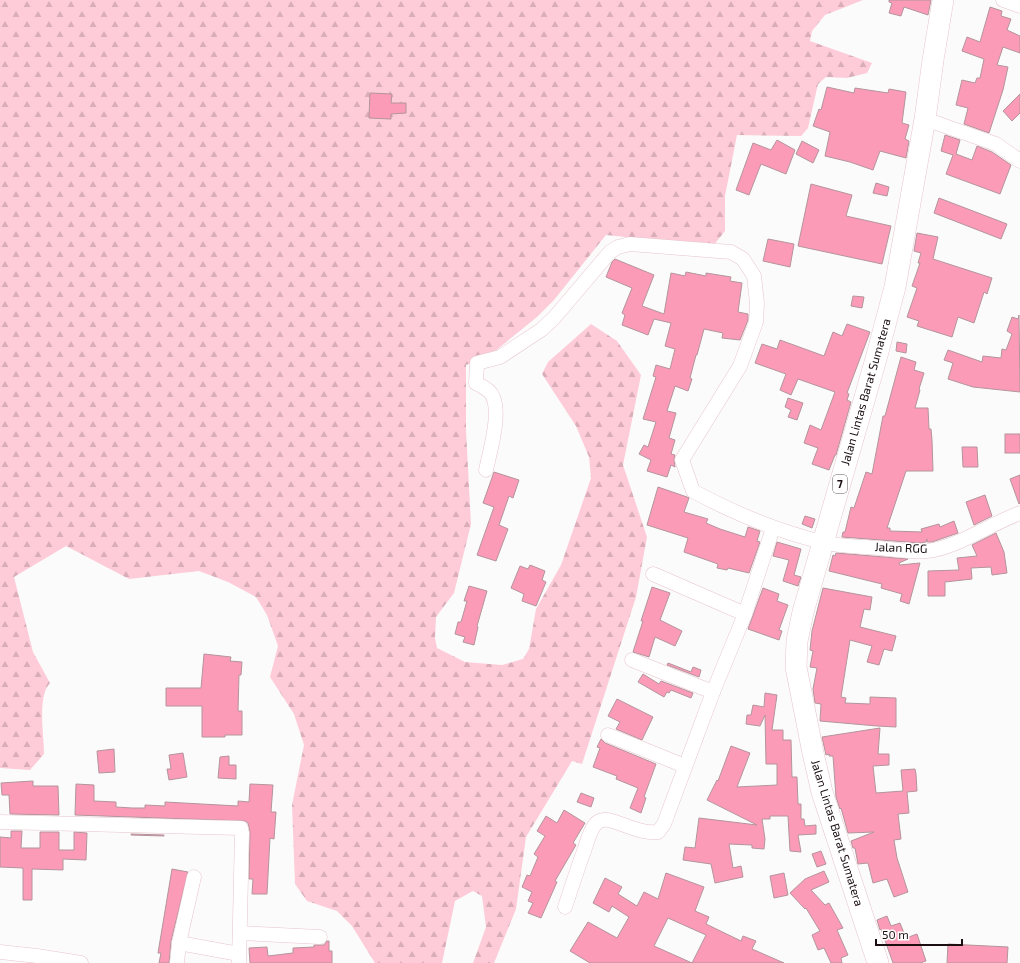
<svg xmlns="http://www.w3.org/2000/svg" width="1020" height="963" font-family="'Exo 2',sans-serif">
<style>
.forest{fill:url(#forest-firs)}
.building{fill:#fb9bb8;stroke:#b4949c;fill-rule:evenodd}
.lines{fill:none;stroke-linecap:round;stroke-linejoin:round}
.minor-casing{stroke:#e7c4cd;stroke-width:15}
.highway-casing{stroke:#e7c4cd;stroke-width:22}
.minor{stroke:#fff;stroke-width:14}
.highway{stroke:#fff;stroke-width:21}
.labels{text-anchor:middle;stroke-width:3;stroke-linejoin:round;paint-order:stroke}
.shield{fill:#fff;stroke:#5f5658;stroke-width:1}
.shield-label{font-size:11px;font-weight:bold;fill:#1a0e11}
.street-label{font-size:12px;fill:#1a0e11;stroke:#fff}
</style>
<defs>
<pattern id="forest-firs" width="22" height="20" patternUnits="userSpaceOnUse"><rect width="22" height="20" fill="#feccd9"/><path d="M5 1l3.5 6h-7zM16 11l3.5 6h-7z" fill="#d9aeb9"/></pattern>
</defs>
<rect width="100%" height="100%" fill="#fbfbfb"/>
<path class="forest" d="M0,0H863L825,15L812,31L810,41L872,63L867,73L847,78L826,77L818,84L808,128L801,136L737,135L725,196V231L713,246L606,235L554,300L537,317L489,356L466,365V430L471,524L454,593L436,617L435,638L437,648L465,662L502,665L523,659L529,649L536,609L561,565L591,478L589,457L576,426L542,374L548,362L591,324L617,341L641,375L623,465L647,537L636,597L582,764L572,761L526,837L516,909L494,963H473L486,927L482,896L473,891L455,901L442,963H375L352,926L337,911L307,901L295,884L292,805L304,745L294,714L270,677L278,646L267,615L256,597L228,582L199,571L129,579L66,546L14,577L33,652L50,683C37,696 44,736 44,754L30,770L0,768Z"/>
<g class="building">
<path d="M889,0H931L928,15L904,7L901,16L889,13L892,3L889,2Z"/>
<path d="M990,7L1002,11L1001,16L1011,19L1007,30L1020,36V53L1003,47L997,65L1008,67L1003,90L989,133L964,124L968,108L956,105L962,80L975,83L977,78H980L984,59L962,51L967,37L980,42Z"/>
<path d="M827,87L854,93L855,88L888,93L889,89L906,92L902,123L909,125L905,139L909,141L906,158L880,151L873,170L850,162L825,156L830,132L813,126L819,109L821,110Z"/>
<path d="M370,93L392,94L391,103H406V113L391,114V119L369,118Z"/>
<path d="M1020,94V113L1012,121L1003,111Z"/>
<path d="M945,135L960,140L956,154L972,160L977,146L992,152L1011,165L1000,194L946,174L953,155L941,151Z"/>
<path d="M777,140L795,150L786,174L761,164L749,195L736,190L753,143L771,150Z"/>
<path d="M802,141L819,150L813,163L796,154Z"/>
<path d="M876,183L889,187L887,196L873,193Z"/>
<path d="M811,184L852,195L846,216L891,226L882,264L798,246Z"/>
<path d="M939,198L1007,224L1001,239L934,213Z"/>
<path d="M917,233L938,237L933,259L992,278L987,294L984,292L974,323L958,317L952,337L917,326L919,321L907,317L917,288L912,286L920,263H918L921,253L914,251Z"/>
<path d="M768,239L794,244L790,267L763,261Z"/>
<path d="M615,259L654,275L642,306L664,314L671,273L685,276L686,272L706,276V273L731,277L730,281L742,283L738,312L748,314V320L740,340L722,338L723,333L704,329L697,355H696L690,378L692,379L688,391L675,386L667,411L676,413L669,438L675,440L671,454L675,455L674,459L675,467L671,465L667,477L647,471L651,460L639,454L644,445L648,447L656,422L643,419L656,377L653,376L656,365L670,369L675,349L665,346L671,323L654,319L648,335L622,325L625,315L622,313L632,288L606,277L612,262Z"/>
<path d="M853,296L864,297L862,308L851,306Z"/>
<path d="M1019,315L1020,392L973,387L948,379L953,363L944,360L948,350L982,362L983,356L1001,358L1002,349L1006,350L1012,334L1007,331L1012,317L1018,319Z"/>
<path d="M847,324L870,332L847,393L849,394L847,400L851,402L836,455H835L829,470L812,464L818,448L804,443L810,425L821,430L835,392L798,379L791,395L780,390L786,374L755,363L762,344L777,349L780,340L824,356L833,332L842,336Z"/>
<path d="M897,342L907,344L906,353L896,351Z"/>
<path d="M901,357L916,362L914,370L924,373L919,389L920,390L915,408H928L929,429H931L932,440L933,471H906L887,528H890V531L922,532L921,529L939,524L940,527L954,521L958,533L932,542H927V539L926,542L920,543L842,537L843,532H845L851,507L854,508L866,472L872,474L883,416H885Z"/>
<path d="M788,398L803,403L797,420L788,417L791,410L785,407Z"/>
<rect x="1005" y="434" width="15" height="19"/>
<path d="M962,447H977L978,467H963Z"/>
<path d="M494,472L519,480L513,498L509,496L499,525L508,529L496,561L477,555L494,507L483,503Z"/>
<path d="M1020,475V503L1019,504L1010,479Z"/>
<path d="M658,487L687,497L689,498L684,512L708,519L706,523L720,529L745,537L748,527L760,531L757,541L760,542L749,573L728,568L727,570L717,568L718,564L684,552L688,538L647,525Z"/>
<path d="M985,495L992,516L974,525L966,502Z"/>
<path d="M805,516L815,519L812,528L802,524Z"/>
<path d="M996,533L1004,552L1007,573L992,575L991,567L971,568L972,579L945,582V596H928V571L959,570L957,558L977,556L972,545Z"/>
<path d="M777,542L801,549L794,575L801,577L798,586L783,581L789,560L773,556Z"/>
<path d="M836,553L908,559L899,563L900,565L920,563L909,604L900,601L902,594L881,588L882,584L829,571L833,555L835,556Z"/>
<path d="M530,565L545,571L542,580L546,582L536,606L522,601L524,594L511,588L520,566L528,569Z"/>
<path d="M469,586L487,591L477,626L478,627L474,645L463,642L465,637L455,634L458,622H461L467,601H464Z"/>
<path d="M652,587L670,593L660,620L682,631L675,646L655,637L649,657L633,652L643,621H641Z"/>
<path d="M763,588L779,594L777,601L788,605L779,630L782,631L779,640L748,629Z"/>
<path d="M823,588L872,597L870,610L864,609L860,627L896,636L892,651L884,649L879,665L867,662L872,646L850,640L841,697L846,698L845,703L870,704V697L896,698V727L877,726L820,721L821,704L815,703L813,689L817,668L810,667L813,651L810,650L812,631Z"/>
<path d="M204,654L231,657L230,661L242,662L241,675H239L238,711H242V735H225V737H202V706H166V688H201Z"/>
<path d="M668,663L691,672L693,667L701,670L699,677L667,665Z"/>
<path d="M643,674L659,684L661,681L693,693L691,698L671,690L669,693L667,692L664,697L638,682Z"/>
<path d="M765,693L777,695L772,730H783V740H791L792,777H797L798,804H801V819H804L805,826L816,825V834L798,835L801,852L790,851L788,816H770V819H762L765,839L764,849L752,848V845L729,844L733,868L741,866L743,877L715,883L711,864L683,860L685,847L695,848L699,818L757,825L707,800L717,780L718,781L731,746L750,753L737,787L777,785V764H766L765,715L760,726L746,724L747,715H751L753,705L764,707Z"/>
<path d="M617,699L653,717L642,740L616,729L620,722L608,716Z"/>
<path d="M880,728L878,754H889V765L873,766L876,793L903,791L901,770L915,769L916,774L917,791L907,792L909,813L898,814L901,839L894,840L897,858L908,892L894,897L887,879L873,883L868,863L858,864L855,848H853L851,841L874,832L848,833L841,808L840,809L836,797L833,756H829V754L826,755L822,737Z"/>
<path d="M601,739L605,743L656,764L644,797L646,798L641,813L630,808L638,788L616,779L617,776L593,767L600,748L597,747Z"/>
<path d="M114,749L115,772L99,773L97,751Z"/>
<path d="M183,753L187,777L169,780L167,769H171L169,755Z"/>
<path d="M229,756V765H236V779L218,778L220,757Z"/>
<path d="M33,781V786H58L59,815L10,814L9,795H2L1,783Z"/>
<path d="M76,784L94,785V801L116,802V807L132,808H145V805L165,806V802L238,806V801L249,802L250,784L273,785L271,812H276L274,839L270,838L267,894H252L253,879H249L250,832L248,823L245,821L75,815Z"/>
<path d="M581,793L594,798L591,807L577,802Z"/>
<path d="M564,810L585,823L573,843L576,845L555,881L557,882L541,918L528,913L533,903L528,901L532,892L522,887L527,875L530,876L538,857L534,854L545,836L537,831L546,816L557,823Z"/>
<path d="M11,831H22L21,848H40V832H59V850H74V832L87,833L86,860L63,859V870L32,869V900H23V868L0,867V837L11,838Z"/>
<path d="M131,834L164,835V836L131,835Z"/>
<path d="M821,851L826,864L817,867L812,854Z"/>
<path d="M172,869L188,872L171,941L169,963H159L161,953H158Z"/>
<path d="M824,871L829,882L811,890L825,905L829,903L843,928L837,930L848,955L841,958L842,963H831L824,948L818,950L812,935L820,931L806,908L805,909L790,893L805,879Z"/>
<path d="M666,873L704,887L695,911L709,917L706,924L741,941L743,936L756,941L752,949L784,963H590L570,951L588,922L617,938L629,917L612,906L609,912L593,903L605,878L622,887L618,894L637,906L644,892L658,899ZM668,918L706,935L692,963L654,946Z"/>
<path d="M784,873L788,895L774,898L770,876Z"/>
<path d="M887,916L891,926L900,923L906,938L917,934L926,961L920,963H893L881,929L880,930L877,920Z"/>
<path d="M327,941H329V951H332V963H250L249,948L267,947L268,956L293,953V948L314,947V945H324Z"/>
<path d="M948,944L1008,947L1007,963H947Z"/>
</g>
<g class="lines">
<g class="minor-casing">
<g id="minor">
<path d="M1003,0L1020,6"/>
<path d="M925,119L996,144L1020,161"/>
<path d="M486,470C490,451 504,405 489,391C485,388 480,385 476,383L477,363L500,357L541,330L554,318L610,252L618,247L630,244L731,252L743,259L754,276L757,303L756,322L740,366L682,460L693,491C734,513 776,531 822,542C840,547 861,546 879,548C896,550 917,553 934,550C964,543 991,524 1020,513"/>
<path d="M653,574L745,614"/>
<path d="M632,660L713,692"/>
<path d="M608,735L685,766"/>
<path d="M0,822L241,828L242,833L239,963"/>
<path d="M565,907C571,889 577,870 584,851C587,843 589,833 594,826C597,821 603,819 608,820C626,824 640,834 658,832L664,824L713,692L745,614L773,528"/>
<path d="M240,933L320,937"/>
<path d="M179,943L239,954"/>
<path d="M0,952L37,956L81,963"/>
<path d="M177,963L179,943L194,877"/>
</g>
</g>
<g class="highway-casing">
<path id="highway" d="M878,963L822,792L813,753L796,667L797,641L803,612L876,359L895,287L925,119L933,60L943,0"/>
</g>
<use href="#minor" class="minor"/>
<use href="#highway" class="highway"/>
</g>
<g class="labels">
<rect class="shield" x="833" y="475" width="14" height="18" rx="3"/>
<g class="shield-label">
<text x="840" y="488">7</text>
</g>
<g class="street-label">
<text transform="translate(866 392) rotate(-74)" y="4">Jalan Lintas Barat Sumatera</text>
<text transform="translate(901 548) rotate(2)" y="4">Jalan RGG</text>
<text transform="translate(837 833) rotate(73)" y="4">Jalan Lintas Barat Sumatera</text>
</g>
</g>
<path d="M876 939v6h86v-6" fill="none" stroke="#1a0e11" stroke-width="2"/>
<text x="882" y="939" font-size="12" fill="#1a0e11" stroke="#ffffff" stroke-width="3" paint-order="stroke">50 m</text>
</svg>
